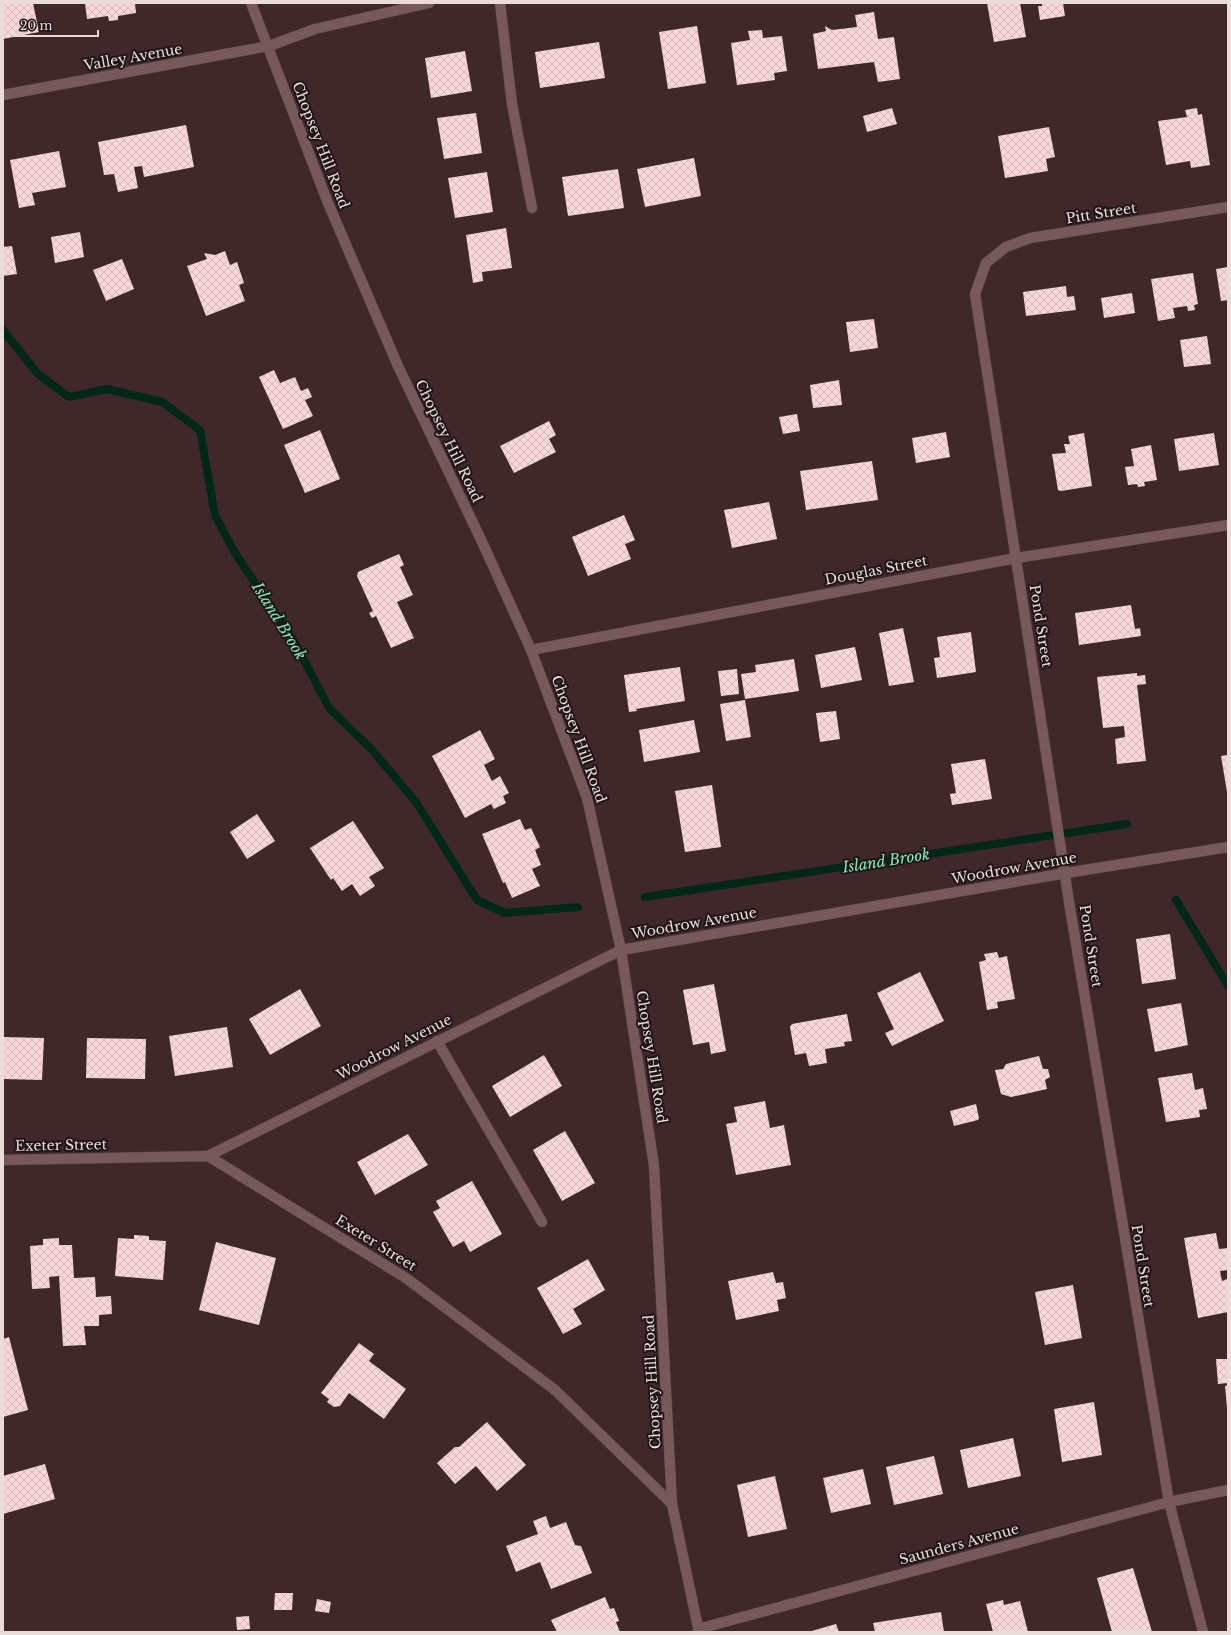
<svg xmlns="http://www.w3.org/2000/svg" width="1231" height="1635" font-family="'Libre Baskerville',serif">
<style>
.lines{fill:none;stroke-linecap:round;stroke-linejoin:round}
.stream{stroke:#002819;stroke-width:8}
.building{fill:url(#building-cross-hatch)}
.minor-casing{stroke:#5b4546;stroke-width:11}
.minor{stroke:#78595b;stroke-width:10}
.labels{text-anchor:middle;stroke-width:4;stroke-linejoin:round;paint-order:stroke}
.street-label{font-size:14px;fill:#ebdbdb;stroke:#201515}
.water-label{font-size:15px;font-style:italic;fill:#81eaba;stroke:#201515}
</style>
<defs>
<pattern id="building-cross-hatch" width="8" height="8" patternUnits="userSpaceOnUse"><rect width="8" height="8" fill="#f7d7d8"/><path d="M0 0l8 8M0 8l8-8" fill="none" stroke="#d4b9ba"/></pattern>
</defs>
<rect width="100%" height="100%" fill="#40282a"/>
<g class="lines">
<g class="stream">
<path d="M3,330L38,374L69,397L107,389L162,402L200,430L215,515L235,553L294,641L329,708L372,750L416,802L477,900L505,913L578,907"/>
<path d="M645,897L1127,824"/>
<path d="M1176,900L1228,986"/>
</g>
</g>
<g class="building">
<path d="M3,3H33L39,32L3,39Z"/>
<path d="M85,3H135L136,13L118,16V20L109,21L108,16L87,19Z"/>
<path d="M987,3H1020L1026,37L994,42Z"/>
<path d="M1042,3H1063L1065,16L1040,20L1038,6H1042Z"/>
<path d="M874,12L878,39L894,37L900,79L878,82L874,62L818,69L813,34L826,31L825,26L832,30L857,27L855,15Z"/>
<path d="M697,26L706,83L668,89L659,32Z"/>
<path d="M762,30L763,38L782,36L787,71L774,73L775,80L737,85L731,43L750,40L748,31Z"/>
<path d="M599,42L605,78L540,88L535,52Z"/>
<path d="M465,51L472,91L431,98L425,58Z"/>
<path d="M892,108L897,124L867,132L863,116Z"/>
<path d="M1197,108L1198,115L1202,114L1210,165L1191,168L1190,161L1166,165L1158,121L1187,117L1185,110Z"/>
<path d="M476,113L482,153L444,159L437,118Z"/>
<path d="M186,125L194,167L144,177L142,166L134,167L138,188L118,192L114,174L104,175L98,142Z"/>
<path d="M1049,127L1055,157L1046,159L1048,171L1005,178L998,136Z"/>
<path d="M59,151L66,187L32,193L35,205L19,208L10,160Z"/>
<path d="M694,158L701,196L645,207L637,169Z"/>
<path d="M618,169L624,208L568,216L562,177Z"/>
<path d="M487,172L493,212L455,218L448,178Z"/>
<path d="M506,228L512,268L482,272L483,281L473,283L466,235Z"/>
<path d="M80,232L84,257L55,263L51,237Z"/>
<path d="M12,246L17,274L3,276V247Z"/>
<path d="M225,251L230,265L237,262L244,283L239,285L245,301L206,316L187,266L207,259L204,253L215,255Z"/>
<path d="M122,259L134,289L106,301L93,270Z"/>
<path d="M1228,267V300L1221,301L1216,269Z"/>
<path d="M1193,273L1198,304L1194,305L1195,310L1188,311L1187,306L1173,308L1175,318L1158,321L1151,279Z"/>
<path d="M1066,286L1067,297L1074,296L1076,310L1026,316L1023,292Z"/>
<path d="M1132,293L1135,313L1104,318L1101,298Z"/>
<path d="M874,319L878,348L850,352L846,322Z"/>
<path d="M1207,336L1211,364L1184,367L1180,340Z"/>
<path d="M274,370L280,383L295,377L301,391L308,388L312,397L305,400L313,416L283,429L259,377Z"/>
<path d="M839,380L842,405L813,408L810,385Z"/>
<path d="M797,414L800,431L783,434L779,417Z"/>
<path d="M549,421L556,435L549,439L556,452L514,473L500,446Z"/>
<path d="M320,430L340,479L305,493L284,445Z"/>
<path d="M946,432L950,457L916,463L912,438Z"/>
<path d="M1084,433L1092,486L1061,491L1058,490L1052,454L1066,453L1064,444H1070L1068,436Z"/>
<path d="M1214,433L1219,465L1179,471L1174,439Z"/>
<path d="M1151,445L1157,480L1144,482L1145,486L1138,487L1137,484L1128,485L1125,467L1134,466L1131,449Z"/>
<path d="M872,461L878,500L806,510L800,471Z"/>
<path d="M769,502L777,539L732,548L724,510Z"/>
<path d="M624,515L635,540L625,544L631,559L588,576L572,537Z"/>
<path d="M399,554L404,565L400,567L413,595L397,602L414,638L391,648L376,616L372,618L369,613L373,611L357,576L358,572Z"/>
<path d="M1131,605L1135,629L1140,628L1141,636L1079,645L1075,613Z"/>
<path d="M903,628L914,682L889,686L879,633Z"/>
<path d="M971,632L976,672L937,678L934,658L940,657L937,637Z"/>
<path d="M855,647L862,680L821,688L815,655Z"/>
<path d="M794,659L799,691L745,699L741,674L756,672L755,665Z"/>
<path d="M680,667L685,701L636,709L637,711L629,712L624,675Z"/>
<path d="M737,669L739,694L721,696L718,671Z"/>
<path d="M1137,673V676L1145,675L1146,684L1137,685L1146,761L1117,764L1115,739L1125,737L1124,726L1103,728L1097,677Z"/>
<path d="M745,700L751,737L726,741L720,704Z"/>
<path d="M836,711L840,739L820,742L816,713Z"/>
<path d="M694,720L700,752L644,762L639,730Z"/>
<path d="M480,730L495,759L484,765L492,781L500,776L509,793L503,796L506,803L494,809L491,804L465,818L432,756Z"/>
<path d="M1228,755V792H1227L1221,756Z"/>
<path d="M985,759L992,799L952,805L950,794L956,793L951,764Z"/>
<path d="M712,785L721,847L685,852L675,791Z"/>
<path d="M257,814L275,841L247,859L230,832Z"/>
<path d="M520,819L525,830L531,828L540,847L535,850L541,865L532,869L540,886L512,898L505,882L503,883L482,834Z"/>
<path d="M353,821L384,868L369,877L375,886L360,896L352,884L342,891L333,878L331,880L310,848Z"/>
<path d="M1170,934L1176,979L1142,984L1136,939Z"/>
<path d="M997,952L999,958L1007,956L1015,999L997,1002L998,1008L987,1010L979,962L986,960L984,954Z"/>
<path d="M920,972L944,1021L892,1046L885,1033L894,1029L877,993Z"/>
<path d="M714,984L726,1051L711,1054L709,1042L693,1045L683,990Z"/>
<path d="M300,989L321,1026L270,1055L249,1019Z"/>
<path d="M1181,1003L1188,1045L1155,1052L1147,1009Z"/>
<path d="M847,1014L852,1041L844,1042L845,1046L825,1049L827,1063L809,1066L806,1053L795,1055L790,1027L792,1024Z"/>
<path d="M227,1027L233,1067L175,1076L169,1036Z"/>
<path d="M3,1037L44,1038L42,1080L3,1079Z"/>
<path d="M87,1038L146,1039L145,1079L86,1078Z"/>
<path d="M544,1055L562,1086L510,1117L492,1086Z"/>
<path d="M1039,1056L1043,1069H1048L1050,1077L1045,1080L1047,1089L1011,1097L1001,1094L995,1070L1003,1069L1006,1064Z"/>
<path d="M1192,1073L1195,1090L1203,1088L1207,1109L1199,1110L1200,1117L1166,1122L1158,1078Z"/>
<path d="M765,1101L770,1128L784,1125L791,1165L736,1175L726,1124L737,1122L734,1107Z"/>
<path d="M976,1104L979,1118L978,1120L954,1126L950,1111Z"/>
<path d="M565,1131L595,1183L562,1201L533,1150Z"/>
<path d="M408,1134L428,1165L375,1195L357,1162Z"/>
<path d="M472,1181L502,1234L470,1252L464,1241L453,1247L433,1212L440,1208L436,1201Z"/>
<path d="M1216,1233L1219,1249L1228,1248V1270L1220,1271L1222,1281L1227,1279L1228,1312L1198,1318L1184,1238Z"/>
<path d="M134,1235L149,1236V1240L166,1241L163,1280L115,1276L118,1238L134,1239Z"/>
<path d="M59,1238V1245H72L74,1278L95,1277L96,1297L111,1296L112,1314L99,1315V1326H84L86,1345L63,1346L59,1276L49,1277L50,1288L32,1289L30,1246L43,1245V1239Z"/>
<path d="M216,1242L276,1258L259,1325L199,1310Z"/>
<path d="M588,1259L605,1290L573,1309L582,1324L563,1334L537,1288Z"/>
<path d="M773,1272L776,1283L783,1282L786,1298L777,1300L779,1311L736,1320L728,1281Z"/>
<path d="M1073,1285L1082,1338L1045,1345L1035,1292Z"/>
<path d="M9,1337L28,1410L3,1417V1339Z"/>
<path d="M359,1343L374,1354L369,1361L406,1389L384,1419L349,1393L340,1406L334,1407L327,1402L329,1399L321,1393Z"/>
<path d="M1216,1359H1228V1383L1218,1384Z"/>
<path d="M1228,1385V1408H1227L1225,1386Z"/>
<path d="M1094,1402L1102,1455L1062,1462L1054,1409Z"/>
<path d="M487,1422L526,1465L497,1491L476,1466L455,1484L437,1463L455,1447H459Z"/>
<path d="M1013,1438L1021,1476L968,1488L960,1450Z"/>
<path d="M934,1456L943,1494L894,1505L886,1467Z"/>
<path d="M45,1464L55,1499L3,1514V1476Z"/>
<path d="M863,1469L871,1504L831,1513L823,1478Z"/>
<path d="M775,1476L787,1529L748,1537L737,1485Z"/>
<path d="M546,1516L550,1528L566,1522L575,1545L581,1546L592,1573L551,1589L540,1562L516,1572L506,1546L538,1534L533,1521Z"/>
<path d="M1133,1568L1152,1632H1112L1097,1578Z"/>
<path d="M275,1593H293L292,1610H274Z"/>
<path d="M605,1597L610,1609L614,1608L619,1621L616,1622L620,1632H557L551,1620Z"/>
<path d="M317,1599L331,1602L329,1613L315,1611Z"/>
<path d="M1003,1600L1004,1605L1020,1601L1028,1632H993L986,1604Z"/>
<path d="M941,1612L944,1632H875L873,1623Z"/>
<path d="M249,1616L250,1629L237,1630L236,1617Z"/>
<path d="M836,1624L839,1632H808Z"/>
</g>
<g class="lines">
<g class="minor-casing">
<g id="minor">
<path d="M251,3L328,203L398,366L484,546L531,650L587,798L621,950L654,1166L672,1504L699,1632"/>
<path d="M500,3L512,104L532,208"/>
<path d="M3,95L269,46L315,29L429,3"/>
<path d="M531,650L1016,558L1228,525"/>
<path d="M437,1041L542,1222"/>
<path d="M208,1156L621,950L1066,873L1228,847"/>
<path d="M3,1160L208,1156L406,1278L555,1390L672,1504"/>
<path d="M698,1629L1169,1502L1228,1490"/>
<path d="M1203,1632L1169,1502L1070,908L975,294L986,263L1006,247L1030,238L1228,207"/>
</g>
</g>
<use href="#minor" class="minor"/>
</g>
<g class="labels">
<g class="street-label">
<text transform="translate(133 57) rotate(-10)" y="5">Valley Avenue</text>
<text transform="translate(321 145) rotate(69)" y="5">Chopsey Hill Road</text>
<text transform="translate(1101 213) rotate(-9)" y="5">Pitt Street</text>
<text transform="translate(449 441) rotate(64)" y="5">Chopsey Hill Road</text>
<text transform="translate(876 570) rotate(-11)" y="5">Douglas Street</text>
<text transform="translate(1041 626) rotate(81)" y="5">Pond Street</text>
<text transform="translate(579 739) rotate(70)" y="5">Chopsey Hill Road</text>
<text transform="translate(1014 868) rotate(-10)" y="5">Woodrow Avenue</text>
<text transform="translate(694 923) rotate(-10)" y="5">Woodrow Avenue</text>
<text transform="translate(1091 946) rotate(81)" y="5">Pond Street</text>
<text transform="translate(394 1047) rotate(-27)" y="5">Woodrow Avenue</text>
<text transform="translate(652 1057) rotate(81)" y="5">Chopsey Hill Road</text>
<text transform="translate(61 1145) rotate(-1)" y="5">Exeter Street</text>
<text transform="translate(376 1243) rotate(32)" y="5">Exeter Street</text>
<text transform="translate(1143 1266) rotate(81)" y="5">Pond Street</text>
<text transform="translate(652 1382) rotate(-93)" y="5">Chopsey Hill Road</text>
<text transform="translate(959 1544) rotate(-15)" y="5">Saunders Avenue</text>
</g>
<g class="water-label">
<text transform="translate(279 621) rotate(58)" y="5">Island Brook</text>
<text transform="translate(886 861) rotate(-9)" y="5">Island Brook</text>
</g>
</g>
<rect width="1231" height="1635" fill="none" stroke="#ebdbdb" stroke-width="8"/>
<path d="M14 30v6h84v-6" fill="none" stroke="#ebdbdb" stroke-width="2"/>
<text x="20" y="30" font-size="12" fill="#ebdbdb" stroke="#201515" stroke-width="3" paint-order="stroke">20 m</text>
</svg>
